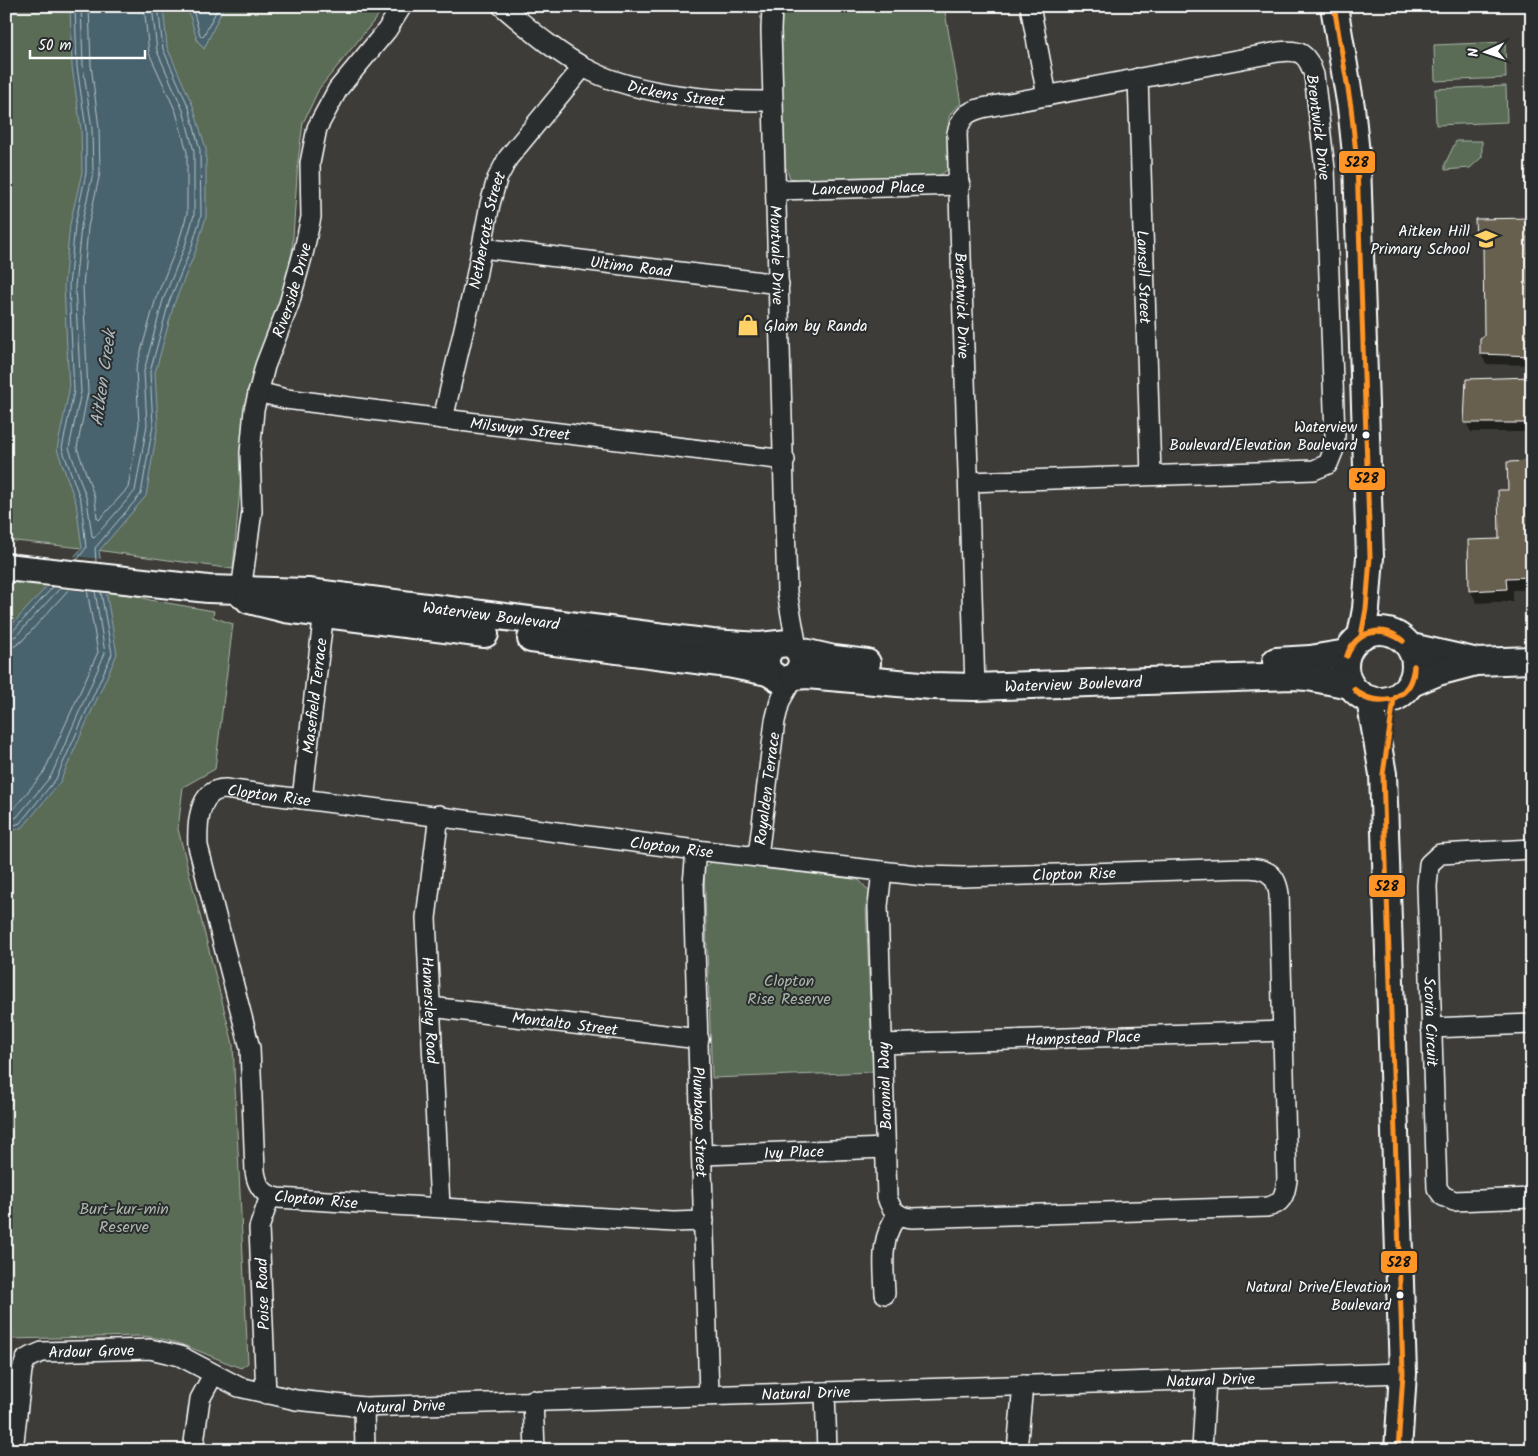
<svg xmlns="http://www.w3.org/2000/svg" width="1538" height="1456" font-family="Kalam,sans-serif">
<style>
.green{fill:#5a6c56;stroke:#acb6aa}
.water{fill:#4a646e;stroke:#92a2a8}
.pier{fill:#3d3c38}
.shadow{fill:#0007}
.lines{fill:none;stroke-linecap:round;stroke-linejoin:round}
.shore{stroke:#b7c1c5;stroke-width:1}
.building{fill:#686050;stroke:#fff}
.street-casing{stroke:#fff;stroke-width:22}
.secondary-casing{stroke:#fff;stroke-width:30}
.street{stroke:#2a2d2e;stroke-width:19}
.secondary{stroke:#2a2d2e;stroke-width:26}
.bus-1-casing{stroke:#2a2d2e;stroke-width:9}
.bus-1{stroke:#ff9526;stroke-width:5}
.bus-dot{fill:#fff;stroke:#2a2d2e;stroke-width:2}
.labels{text-anchor:middle;stroke-width:4;stroke-linejoin:round;paint-order:stroke}
.bus-label{font-size:15px;fill:#fff;stroke:#2a2d2e;text-anchor:end}
.street-label{font-size:16px;fill:#fff;stroke:#2a2d2e}
.poi-label{font-size:16px;fill:#fff;stroke:#2a2d2e;text-anchor:end}
.park-label{font-size:16px;fill:#acb6aa;stroke:#2a2d2e}
.water-label{font-size:18px;font-style:italic;fill:#aeb9be;stroke:#2a2d2e}
.line-badge{stroke:#2a2d2e;stroke-width:2}
.pale-badge-label{font-size:14px;text-anchor:middle;font-weight:bold;fill:#111}
</style>
<rect width="100%" height="100%" fill="#3d3c38"/>
<filter id="ink" filterUnits="userSpaceOnUse"><feTurbulence type="fractalNoise" baseFrequency=".02" numOctaves="2"/><feDisplacementMap in="SourceGraphic" scale="10" xChannelSelector="R" yChannelSelector="G"/><feConvolveMatrix kernelMatrix="1 2 1 2 8 2 1 2 1" color-interpolation-filters="sRGB"/></filter>
<g filter="url(#ink)">
<g class="green">
<path d="M6,6H386L319,89L303,123L298,161L292,253L276,317L248,396L233,569L82,548L6,540Z"/>
<path d="M783,6H944L961,104L953,110L949,117V165L946,171L939,176L806,182L790,178L785,166L780,32Z"/>
<path d="M1505,42L1506,78L1435,81L1434,45Z"/>
<path d="M1506,86L1507,122L1436,125L1435,89Z"/>
<path d="M1456,141H1482V157L1470,168L1445,170V164Z"/>
<path d="M6,578L117,590L150,600L214,611L213,617L233,624L215,769L183,787L178,829L233,1044L248,1363L241,1368C207,1356 177,1338 140,1336L9,1339L6,1366Z"/>
<path d="M714,860L859,880L870,892L866,906L873,1072L712,1078L704,868Z"/>
</g>
<g class="water">
<path d="M70,6H163L167,47L193,106L206,149V217L196,250L174,304L155,373L158,424L146,496L99,551L117,654L60,782L23,827L6,833V631L82,548L76,503L57,449L69,391L64,286L70,224L82,172L81,129L72,67Z"/>
<path d="M187,6H224L204,49L197,40Z"/>
</g>
<path class="pier" d="M71,556L103,559L109,594L42,587Z"/>
<g class="shadow">
<path d="M1532,222V365L1486,364L1481,354V338L1485,336L1484,250L1477,240Z"/>
<path d="M1532,378V432H1471L1466,422Z"/>
<path d="M1532,462V590H1513V601L1477,603L1470,590L1500,540L1510,491Z"/>
</g>
<g class="lines">
<g class="shore">
<path d="M75,6L77,67L86,129V173L75,225L69,286L74,391L62,448L81,501L86,548L77,560"/>
<path d="M81,6L83,66L92,129L93,173L81,226L75,287L81,392L69,448L87,500L92,536L94,538L135,491L147,425L144,371L163,300L185,246L194,215V151L183,110L157,51L152,6"/>
<path d="M89,6L91,65L99,128L100,173L88,227L83,287L88,392L77,448L95,498L97,518L99,520L128,488L139,424L136,369L156,298L178,244L187,214V152L176,112L149,53L144,6"/>
<path d="M192,6L200,35L203,37L219,6"/>
<path d="M96,562L95,548L141,494L153,425L150,372L169,302L191,249L201,216L200,150L189,108L163,49L158,6"/>
<path d="M6,633L12,632L53,587"/>
<path d="M6,640L16,636L61,587"/>
<path d="M6,647L15,646L22,641L70,588"/>
<path d="M6,813L12,811L44,772L98,652L87,590"/>
<path d="M6,821L17,817L51,776L105,653L95,591"/>
<path d="M6,828L20,823L56,779L112,654L101,592"/>
</g>
</g>
<g class="building">
<path d="M1532,218V236L1527,237L1529,332H1532V356L1480,354V338L1484,336L1483,242L1476,240L1475,219Z"/>
<path d="M1532,377V423H1464L1466,379Z"/>
<path d="M1532,461V577L1506,578L1507,589L1469,591L1468,540L1499,539L1498,490H1508L1507,462Z"/>
</g>
<g class="lines">
<g class="street-casing">
<g id="street">
<path id="s1" d="M502,6C529,29 559,55 591,71C639,95 720,102 773,101"/>
<path id="s2" d="M772,6L771,30L787,592L797,648"/>
<path d="M1030,6L1047,96"/>
<path id="s3" d="M1138,78L1151,475"/>
<path id="s4" d="M776,190L960,185"/>
<path id="s5" d="M482,248L779,284"/>
<path id="s6" d="M258,392L286,399L443,419L785,460"/>
<path id="s7" d="M443,419L476,277L490,204L497,179L508,158L583,67"/>
<path id="s8" d="M969,482L1314,470L1328,464L1334,449L1335,435L1325,169L1314,75C1307,53 1300,49 1278,52L982,108C966,112 961,118 957,133L975,687"/>
<path id="s9" d="M240,598L252,511L250,453L254,410L265,366L289,304L304,250L311,217L310,163L317,128L338,89L387,30L402,6"/>
<path id="s10" d="M302,799L325,603"/>
<path id="s11" d="M439,815L426,918L440,1207"/>
<path id="s12" d="M1532,849L1440,854L1429,864L1427,886L1437,1188L1443,1196L1454,1201L1532,1198"/>
<path id="s13" d="M696,850L693,884L709,1394"/>
<path id="s14" d="M758,856L775,721L780,701L793,678"/>
<path id="s15" d="M431,1007L699,1039"/>
<path d="M1431,1028L1532,1024"/>
<path id="s16" d="M882,1044L1283,1031"/>
<path id="s17" d="M703,1155L886,1148"/>
<path id="s18" d="M704,1221L673,1222L278,1198C263,1195 257,1186 255,1171L250,1048L198,846C197,826 198,789 225,789L696,850L925,876L963,877L1244,868C1265,868 1276,872 1279,894L1287,1180C1285,1195 1282,1205 1266,1207L912,1218C897,1217 891,1210 887,1197L878,906L882,871"/>
<path d="M885,1294C884,1265 879,1239 898,1214"/>
<path d="M825,1392L827,1450"/>
<path d="M266,1394L259,1228L270,1196"/>
<path d="M533,1400L535,1450"/>
<path d="M364,1407L365,1450"/>
<path id="s19" d="M13,1450L22,1370L26,1359L42,1352L150,1349L180,1356L239,1387L296,1400L364,1407L1403,1373"/>
<path d="M193,1450L200,1399L213,1375"/>
<path d="M1017,1450L1023,1385"/>
<path d="M1202,1450L1206,1379"/>
</g>
</g>
<g class="secondary-casing">
<g id="secondary">
<path d="M1334,6L1351,107L1357,163L1370,557L1366,609L1361,636"/>
<path id="s20" d="M6,567L208,589L308,592L712,643L760,646L788,643C810,651 804,680 781,680L768,672L765,658L773,645"/>
<path d="M249,600L285,609L485,634"/>
<circle cx="1380" cy="666" r="35"/>
<path d="M531,639L728,664L768,672"/>
<path d="M1411,647L1473,661"/>
<path d="M799,651L834,659L867,663"/>
<path d="M1276,661L1310,659L1347,653"/>
<path id="s21" d="M795,676L807,675L932,686L975,687L1292,676L1308,677L1350,685"/>
<path d="M1412,683L1438,672L1476,662L1532,660"/>
<path d="M1370,700L1383,774L1385,831L1403,1373L1398,1450"/>
</g>
</g>
<use href="#street" class="street"/>
<use href="#secondary" class="secondary"/>
<g class="bus-1-casing">
<g id="bus-1">
<path d="M1334,6L1351,107L1357,163L1370,557L1366,609L1361,636"/>
<path d="M1347,656C1353,632 1385,622 1403,641"/>
<path d="M1347,656C1358,630 1380,626 1403,641"/>
<path d="M1354,689C1365,698 1374,701 1389,700"/>
<path d="M1354,689C1361,700 1376,703 1389,700"/>
<path d="M1396,697C1408,690 1412,680 1414,666"/>
<path d="M1396,697C1408,692 1415,680 1414,666"/>
<path d="M1394,699L1383,774L1403,1373L1398,1450"/>
</g>
</g>
<use href="#bus-1" class="bus-1"/>
</g>
</g>
<defs>
<g id="school-bare" transform="scale(1.725)"><path d="M0-5L7-2L0 1L-7-2ZM-4 1L0 2.5L4 1V4Q0 6-4 4Z" fill="#ffd166" stroke="#2a2d2e" stroke-width="2.5" paint-order="stroke"/></g>
<g id="shop-bare" transform="scale(1.725)"><path d="M-5-2.5h2.3a2.7 3.5 0 0 1 5.4 0H5L5.5 6h-11ZM-1.5-2.5h3a1.5 2.3 0 0 0-3 0Z" fill="#ffd166" stroke="#2a2d2e" stroke-width="2.5" paint-order="stroke"/></g>
</defs>
<g fill-rule="evenodd">
<use href="#school-bare" x="1486" y="239"/>
<use href="#shop-bare" x="748" y="325"/>
</g>
<g class="bus-dot">
<circle cx="1366" cy="435" r="4.5"/>
<circle cx="1400" cy="1295" r="4.5"/>
</g>
<g class="labels">
<g class="bus-label">
<text x="1357" y="432">Waterview<tspan x="1357" dy="18">Boulevard/Elevation Boulevard</tspan></text>
<text x="1391" y="1292">Natural Drive/Elevation<tspan x="1391" dy="18">Boulevard</tspan></text>
</g>
<g class="street-label">
<text dy="6" stroke="none"><textPath href="#s1" startOffset="199">Dickens Street</textPath></text>
<text transform="translate(1319 127) rotate(83)" y="6">Brentwick Drive</text>
<text dy="6" stroke="none"><textPath href="#s4" startOffset="92">Lancewood Place</textPath></text>
<text dy="6" stroke="none"><textPath href="#s7" startOffset="194">Nethercote Street</textPath></text>
<text dy="6" stroke="none"><textPath href="#s2" startOffset="249">Montvale Drive</textPath></text>
<text dy="6" stroke="none"><textPath href="#s5" startOffset="150">Ultimo Road</textPath></text>
<text dy="6" stroke="none"><textPath href="#s3" startOffset="199">Lansell Street</textPath></text>
<text dy="6" stroke="none"><textPath href="#s9" startOffset="315">Riverside Drive</textPath></text>
<text dy="6" stroke="none"><textPath href="#s8" startOffset="1312">Brentwick Drive</textPath></text>
<text dy="6" stroke="none"><textPath href="#s6" startOffset="265">Milswyn Street</textPath></text>
<text dy="6" stroke="none"><textPath href="#s20" startOffset="488">Waterview Boulevard</textPath></text>
<text dy="6" stroke="none"><textPath href="#s21" startOffset="279">Waterview Boulevard</textPath></text>
<text dy="6" stroke="none"><textPath href="#s10" startOffset="104">Masefield Terrace</textPath></text>
<text dy="6" stroke="none"><textPath href="#s14" startOffset="68">Royalden Terrace</textPath></text>
<text dy="6" stroke="none"><textPath href="#s18" startOffset="912">Clopton Rise</textPath></text>
<text dy="6" stroke="none"><textPath href="#s18" startOffset="1318">Clopton Rise</textPath></text>
<text dy="6" stroke="none"><textPath href="#s18" startOffset="1722">Clopton Rise</textPath></text>
<text dy="6" stroke="none"><textPath href="#s11" startOffset="196">Hamersley Road</textPath></text>
<text dy="6" stroke="none"><textPath href="#s12" startOffset="265">Scoria Circuit</textPath></text>
<text dy="6" stroke="none"><textPath href="#s15" startOffset="135">Montalto Street</textPath></text>
<text dy="6" stroke="none"><textPath href="#s16" startOffset="201">Hampstead Place</textPath></text>
<text transform="translate(884 1086) rotate(-92)" y="6">Baronial Way</text>
<text dy="6" stroke="none"><textPath href="#s13" startOffset="272">Plumbago Street</textPath></text>
<text dy="6" stroke="none"><textPath href="#s17" startOffset="91">Ivy Place</textPath></text>
<text transform="translate(316 1199) rotate(5)" y="6">Clopton Rise</text>
<text transform="translate(262 1294) rotate(-92)" y="6">Poise Road</text>
<text dy="6" stroke="none"><textPath href="#s19" startOffset="159">Ardour Grove</textPath></text>
<text dy="6" stroke="none"><textPath href="#s19" startOffset="1289">Natural Drive</textPath></text>
<text dy="6" stroke="none"><textPath href="#s19" startOffset="884">Natural Drive</textPath></text>
<text dy="6" stroke="none"><textPath href="#s19" startOffset="479">Natural Drive</textPath></text>
</g>
<g class="poi-label">
<text x="1470" y="236">Aitken Hill<tspan x="1470" dy="18">Primary School</tspan></text>
<text x="764" y="331" text-anchor="start">Glam by Randa</text>
</g>
<g class="park-label">
<text x="789" y="986">Clopton<tspan x="789" dy="18">Rise Reserve</tspan></text>
<text x="124" y="1214">Burt-kur-min<tspan x="124" dy="18">Reserve</tspan></text>
</g>
<g class="water-label">
<text transform="translate(103 378) rotate(-82)" y="6">Aitken Creek</text>
</g>
</g>
<g class="line-badge">
<rect x="1338" y="150" width="38" height="24" rx="5" fill="#ff9526"/>
<rect x="1348" y="467" width="38" height="24" rx="5" fill="#ff9526"/>
<rect x="1368" y="874" width="38" height="24" rx="5" fill="#ff9526"/>
<rect x="1380" y="1250" width="38" height="24" rx="5" fill="#ff9526"/>
</g>
<g class="pale-badge-label">
<text x="1357" y="167">528</text>
<text x="1367" y="483">528</text>
<text x="1387" y="891">528</text>
<text x="1399" y="1267">528</text>
</g>
<rect width="1538" height="1456" fill="none" stroke="#2a2d2e" stroke-width="25"/>
<rect x="12" y="12" width="1513" height="1431" fill="none" stroke="#fff" stroke-width="2" filter="url(#ink)"/>
<g transform="translate(1486 52) rotate(267)" stroke="#2a2d2e" stroke-width="4" paint-order="stroke">
<path d="M0-4L9 19L0 12L-9 19Z" fill="#ffffff"/>
<text y="-8" font-size="14" font-weight="bold" text-anchor="middle" fill="#ffffff">N</text>
</g>
<path d="M30 50v8h115v-8" fill="none" stroke="#ffffff" stroke-width="2.5"/>
<text x="38" y="50" font-size="15" fill="#ffffff" stroke="#2a2d2e" stroke-width="4" paint-order="stroke">50 m</text>
</svg>
